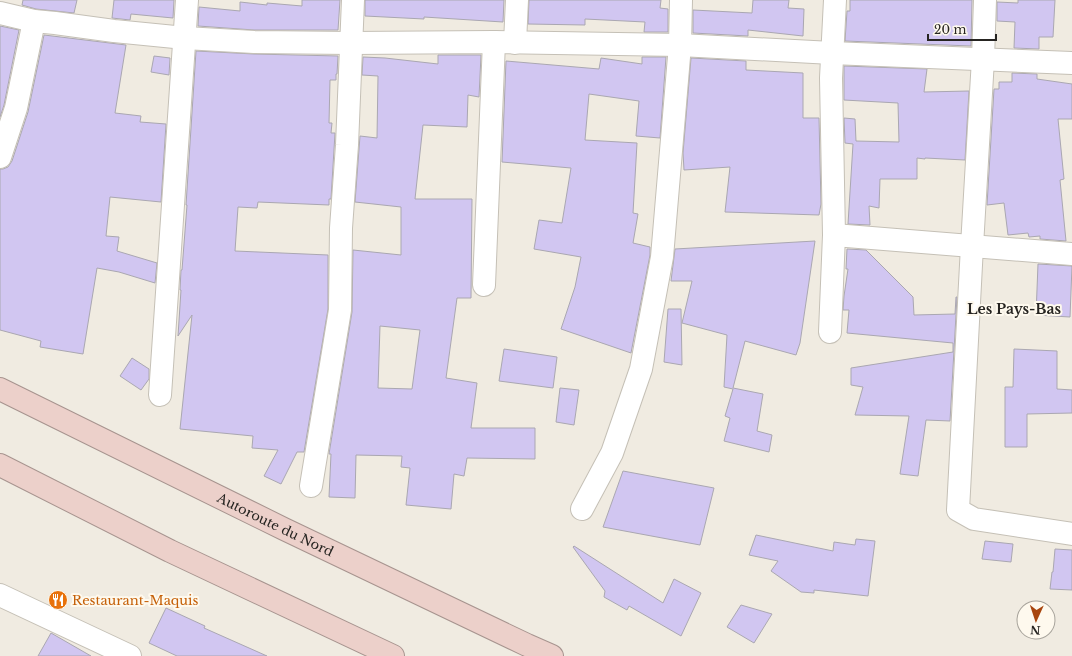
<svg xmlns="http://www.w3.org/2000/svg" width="1072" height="656" font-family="'Libre Baskerville',serif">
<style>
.building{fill:#d1c6f1;stroke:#aaa7b1;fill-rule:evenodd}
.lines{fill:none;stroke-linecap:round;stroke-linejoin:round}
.minor-casing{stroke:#c5c0b6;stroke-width:24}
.highway-casing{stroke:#a7948f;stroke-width:24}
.minor{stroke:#fff;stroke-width:22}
.highway{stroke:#ecd0ca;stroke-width:22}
.labels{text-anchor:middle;stroke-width:4;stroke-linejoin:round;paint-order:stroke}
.street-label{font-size:13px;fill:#262421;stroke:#fef9ee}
.food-label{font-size:13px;fill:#c56008;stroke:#fef9ee;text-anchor:start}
.neighbourhood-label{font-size:14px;font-weight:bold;fill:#262421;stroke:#fef9ee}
</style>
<rect width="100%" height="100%" fill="#f0ebe1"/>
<g class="building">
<path d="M23,0H77L74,13L36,9L22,5Z"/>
<path d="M114,0H174L173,18L131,14L130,20L112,18Z"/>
<path d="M302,0H340L338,30H254L198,26L199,7L240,11V2L267,5V3L302,6Z"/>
<path d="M365,0H504L503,22L424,17V19L365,16Z"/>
<path d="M529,0H661L660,8L668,9V32H644L645,22L585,19V25L528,24Z"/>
<path d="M753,0H789L788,8L804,9L803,36L748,30V36L693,33V10L752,13Z"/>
<path d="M850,0H972L971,46L845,41L847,11H850Z"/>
<path d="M1018,0H1055L1053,37H1039V49L1014,48L1015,22L997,21V2L1018,3Z"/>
<path d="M0,26L19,30L4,105L0,117Z"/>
<path d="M44,35L126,45L115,113L141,116L140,122L166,124L161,202L110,197L106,236L119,237L117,251L157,263L155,283L119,272L97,268L83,354L40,347L41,341L0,330V169H3L8,167L12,161L28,112Z"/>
<path d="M196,51L254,54L338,56L337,74H336V80H330L329,123H332L331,133H335L331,199H329V205L258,202L257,208L238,207L235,251L328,255V309L304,452H297L281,484L264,476L278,450L252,448L253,436L180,429L192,315L178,336L181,290H180L181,270H182L187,205H186Z"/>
<path d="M438,55H481L479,97L468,95L467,127L423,125L415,199H472L471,298H457L446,378L477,383L471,428H535V459L467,458L464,476L454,474L451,509L406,505L410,468L401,467L402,456L356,455L355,498L329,497L331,454H329L352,312L353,250L401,255V207L355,202L360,136L377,138L378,76L362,75L363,57L385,58L438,64ZM380,326L420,330L412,389L378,388Z"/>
<path d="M154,56L170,58L169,75L151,72Z"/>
<path d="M642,57H666L660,138L636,136L639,101L589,94L585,140L637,143L633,213L638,214L633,243L650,247V255L631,353L561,329L575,287L581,257L534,249L539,220L562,223L571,168L502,162L506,61L599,69L601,58L642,64Z"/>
<path d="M691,58L746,61V70L803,73V118H819L821,204L819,215L725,212L730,167L684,170L683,153Z"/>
<path d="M844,66L927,69L924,92L969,91L965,160L925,158V159L917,158V179H880L879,208L869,206L870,225L848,224L853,144L845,143L844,118L855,119L856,141L899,142L898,103L844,100Z"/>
<path d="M1012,73L1037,74V79L1072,84V119H1058L1064,179L1060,180L1066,241L1040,239V236L1029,237L1028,233L1008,235L1004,203L987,205L994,89H999V82H1012Z"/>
<path d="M815,241L800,343L796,355L745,341L733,388L763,394L757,431L772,435L769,452L724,441L730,418L725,416L733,389L724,387L727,335L682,323L692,281H671L675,249Z"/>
<path d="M847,249L866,250L913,297L914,315L955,314L956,297H957L950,421L926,420L918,476L900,474L909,416L855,415L863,387L851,385V368L953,352V343L847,333L849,310H843L844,296L848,269H846Z"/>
<path d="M1038,264L1072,266L1070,317L1036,315Z"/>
<path d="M668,309H681L682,365L664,362Z"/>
<path d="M504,349L557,357L553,388L499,381Z"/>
<path d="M1014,349L1057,351V389L1072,390V413L1027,414V447H1005V387H1013Z"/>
<path d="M132,358L149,369V379L141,390L120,376Z"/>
<path d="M560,388L579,390L574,425L556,422Z"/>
<path d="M623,471L714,488L700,545L603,527Z"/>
<path d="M756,535L833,551L834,542L855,545L856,539L875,541L868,596L814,590V593L801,592L771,571L778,561L749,555Z"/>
<path d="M985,541L1013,544L1011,562L982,559Z"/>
<path d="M574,546L663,603L674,579L701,593L681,636L629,606L627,610L604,597L605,591L573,547Z"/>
<path d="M1055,549L1072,550V590L1050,589L1052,572H1053Z"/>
<path d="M741,605L772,614L754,643L727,627Z"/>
<path d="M166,608L205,626L204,628L267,656H177L149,643Z"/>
<path d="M51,633L91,656H38Z"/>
</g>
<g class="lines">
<g class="minor-casing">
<g id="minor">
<path d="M985,0L983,59L972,246L958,510L974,519L1072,534"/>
<path d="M0,13L34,21L55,23L114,31L185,38L254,42L351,43L494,42L680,45L832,53L1072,63"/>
<path d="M515,43L517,0"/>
<path d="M0,157L16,108L34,21"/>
<path d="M834,235L1072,254"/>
<path d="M484,285L494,42"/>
<path d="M830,332L834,235L831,78L835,0"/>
<path d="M160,395L187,0"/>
<path d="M311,486L340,310L341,228L347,145L353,0"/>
<path d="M582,509L612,453L641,369L662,257L680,45L681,0"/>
<path d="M0,595L130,656"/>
</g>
</g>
<g class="highway-casing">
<g id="highway">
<path id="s1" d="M0,389L284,529L527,645L552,656"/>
<path d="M0,465L170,551L393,656"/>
</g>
</g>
<use href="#minor" class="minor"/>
<use href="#highway" class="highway"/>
</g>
<defs>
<g id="restaurant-disc" transform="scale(1)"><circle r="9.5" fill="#e8710a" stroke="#fef9ee"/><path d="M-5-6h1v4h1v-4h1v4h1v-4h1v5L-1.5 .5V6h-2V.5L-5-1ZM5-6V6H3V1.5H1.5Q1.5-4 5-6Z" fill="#fff"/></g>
</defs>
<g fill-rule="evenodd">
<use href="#restaurant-disc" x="58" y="600"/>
</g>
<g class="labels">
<g class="street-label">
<text dy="5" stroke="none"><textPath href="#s1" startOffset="307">Autoroute du Nord</textPath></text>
</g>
<g class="food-label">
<text x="72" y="605">Restaurant-Maquis</text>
</g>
<g class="neighbourhood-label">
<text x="1014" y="314">Les Pays-Bas</text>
</g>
</g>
<g transform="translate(1036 620) rotate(183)"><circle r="19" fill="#fef9ee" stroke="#a8a49c"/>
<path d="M0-3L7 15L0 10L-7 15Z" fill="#a8450d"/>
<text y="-6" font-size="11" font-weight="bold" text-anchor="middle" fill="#262421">N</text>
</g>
<path d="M928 34v6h68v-6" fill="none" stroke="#262421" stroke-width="2"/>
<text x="934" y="34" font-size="12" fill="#262421" stroke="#fef9ee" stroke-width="3" paint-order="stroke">20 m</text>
</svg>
